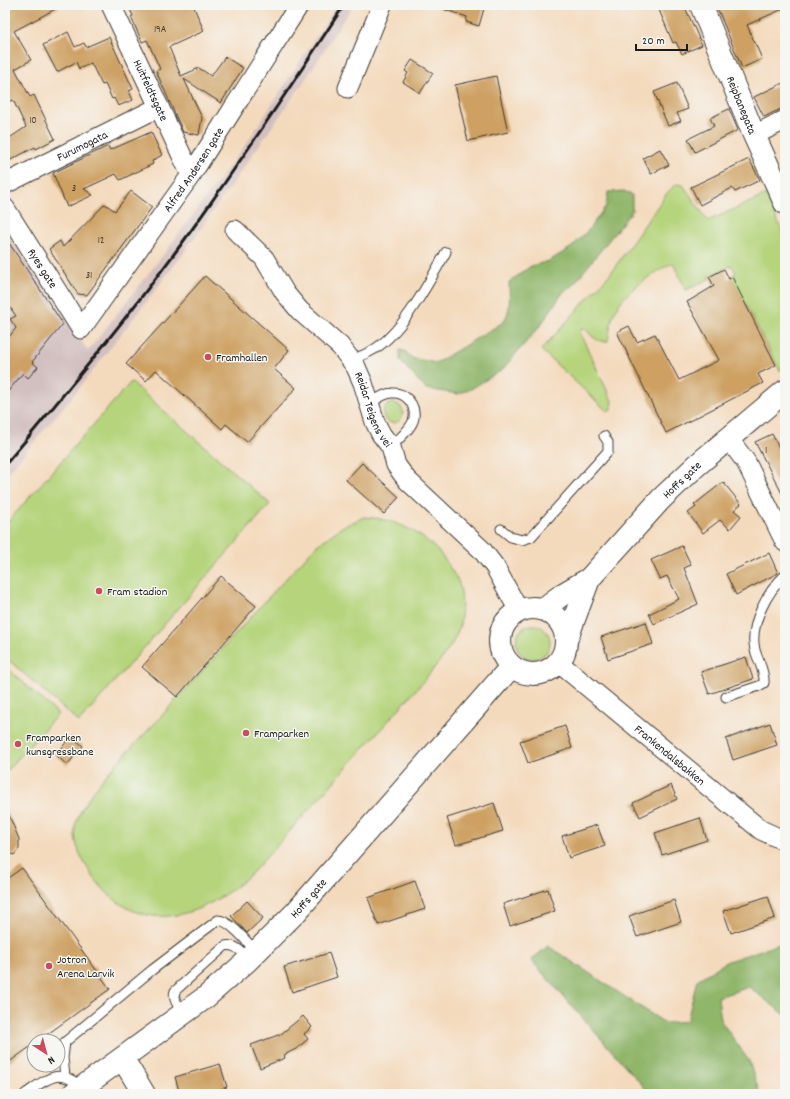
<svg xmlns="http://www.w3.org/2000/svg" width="790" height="1099" font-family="Dekko,sans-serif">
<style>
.industrial{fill:#d2bfbf}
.green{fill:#b5d47b;stroke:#68784c}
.forest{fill:#90b66b;stroke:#566944}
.building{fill:#cea164}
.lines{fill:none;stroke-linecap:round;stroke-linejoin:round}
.lane-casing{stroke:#3c3834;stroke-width:11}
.street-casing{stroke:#3c3834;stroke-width:21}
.secondary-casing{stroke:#3c3834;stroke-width:24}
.lane{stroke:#fff;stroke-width:9}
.street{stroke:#fff;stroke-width:19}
.secondary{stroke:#fff;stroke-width:22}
.rail{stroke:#1c1c1c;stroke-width:3}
.poi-dot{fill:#d1495b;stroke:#f6f6f2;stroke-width:1.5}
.labels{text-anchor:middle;stroke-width:3;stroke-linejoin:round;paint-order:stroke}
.number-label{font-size:10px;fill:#483d2e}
.street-label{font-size:12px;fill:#1c1c1c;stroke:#f6f6f2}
.poi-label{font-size:12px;fill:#1c1c1c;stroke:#f6f6f2;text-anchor:start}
</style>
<rect width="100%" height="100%" fill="#f6f6f2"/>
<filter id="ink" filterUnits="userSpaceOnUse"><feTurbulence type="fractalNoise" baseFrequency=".025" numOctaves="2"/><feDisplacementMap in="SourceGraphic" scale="8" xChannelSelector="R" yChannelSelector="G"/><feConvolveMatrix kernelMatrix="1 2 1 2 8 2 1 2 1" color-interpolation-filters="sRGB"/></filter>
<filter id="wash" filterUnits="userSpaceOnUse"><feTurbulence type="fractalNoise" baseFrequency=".012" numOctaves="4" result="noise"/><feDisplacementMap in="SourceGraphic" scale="16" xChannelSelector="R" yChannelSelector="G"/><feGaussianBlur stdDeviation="0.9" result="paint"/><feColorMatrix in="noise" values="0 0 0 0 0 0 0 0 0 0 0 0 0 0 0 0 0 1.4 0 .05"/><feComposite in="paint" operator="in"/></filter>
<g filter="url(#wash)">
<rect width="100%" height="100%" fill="#f4dabd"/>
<path class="industrial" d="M337,5H353L305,80L180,258L77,391L5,476V231L88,351L167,250L248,141Z"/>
<g class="green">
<path d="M676,184L683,185L708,221L766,195L785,238V366L780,371L731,276L736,274L732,265L708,276L709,279L686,290L673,263C656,271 625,291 617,308C611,317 610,330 608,341C597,343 591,336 585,328L581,330L580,333L612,401L611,409L607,411L541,350L610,274L667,193Z"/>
<path d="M131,382L270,504L79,722L5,657V525Z"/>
<circle cx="393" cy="413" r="10"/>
<path d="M364,517C401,519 434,538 452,571C454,575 458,579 459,584C463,595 462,612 460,624C455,646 436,665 422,683L255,870C201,922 132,942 87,867C79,855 71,835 77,820C90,786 131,749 156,722C209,663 262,604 316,546L342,527Z"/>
<circle cx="533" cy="642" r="17"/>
<path d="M5,666L58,714L5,773Z"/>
</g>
<g class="forest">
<path d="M624,191L632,195V211L573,285L564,291L540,326L502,370L471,389L458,394L426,389L400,361V350L405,351L412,358L436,363L502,323C512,313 509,295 509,282L531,266L549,261L572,247L589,229L606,206L608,192Z"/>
<path d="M785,942V1015L749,987L718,997L721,1021L749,1061L760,1094H650L531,960L548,946L665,1023L687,1021L697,980L728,961Z"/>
</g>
<g id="blocks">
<g class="building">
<path d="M5,5H63L14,31L31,60L15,69L30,97L34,95L55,139L36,149L35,147L5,163V141L26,127L13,100L5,103Z"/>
<path d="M128,5H193L204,31L169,47L181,76L199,68L211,76L225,57L243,68L221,103L184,79L202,118L199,135L183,132L156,71L160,69L147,40L142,42L131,17L133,16Z"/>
<path d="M441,5H485L479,26L466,22L467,17L440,8Z"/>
<path d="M657,5H684L702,45L682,54L676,42L673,43Z"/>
<path d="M716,5H785V8L747,25L762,59L742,68Z"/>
<path d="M68,32L75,47L84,43L86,47L109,37L133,89L129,91L133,100L118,106L114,98L112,99L105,84L102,85L91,63L79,69L76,62L57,72L43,45Z"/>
<path d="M412,60L433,73L420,93L403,82L408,73L405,71Z"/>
<path d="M496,76L508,132L468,141L455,85Z"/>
<path d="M785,82V107L764,117L754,97Z"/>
<path d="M677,83L688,109L677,113L681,121L668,126L654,92Z"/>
<path d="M729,109L738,130L695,152L688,139L714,126L710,118Z"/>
<path d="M151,132L162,155L152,161L153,164L120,180L116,174L84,189L93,195L67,207L53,173L108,146L110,150Z"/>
<path d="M660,149L669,165L651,174L643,158Z"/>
<path d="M749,159L760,180L735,192L732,188L700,205L691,187Z"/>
<path d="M131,191L152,207L87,295L78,294L49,249L60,241L63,247L105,204L115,211Z"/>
<path d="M5,237L63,324L32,362L38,367L28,378L23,373L5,395V342L16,328L10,319L16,316L5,300Z"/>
<path d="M724,269L729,279L732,277L776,365L758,374L763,383L666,433L617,332L629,326L637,342L655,334L679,380L719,360L687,302L714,286L709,277Z"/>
<path d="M205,276L289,350L274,369L296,388L247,442L226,424L222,429L156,370L146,381L126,364Z"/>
<path d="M772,434L781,452L785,450V499L755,442Z"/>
<path d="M362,463L399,497L384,514L346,480Z"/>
<path d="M723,482L741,504L734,510L741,516L730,529L720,520L703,533L688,513L696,507L694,505Z"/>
<path d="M682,546L691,565L684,568L698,604L654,624L649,614L679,599L667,576L660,579L651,560Z"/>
<path d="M769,553L778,573L736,595L726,574Z"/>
<path d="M221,576L256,606L177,697L142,667Z"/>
<path d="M646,622L653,644L608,659L601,637Z"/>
<path d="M746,657L753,679L709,694L701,672Z"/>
<path d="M770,723L777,745L733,760L726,739Z"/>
<path d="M565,726L572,748L528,763L520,741Z"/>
<path d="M71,736L83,746L67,765L56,755Z"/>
<path d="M671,785L677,799L640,817L633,803Z"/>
<path d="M494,803L503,831L456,845L447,818Z"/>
<path d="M5,806L19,839V849L14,855L5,851Z"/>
<path d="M700,818L707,840L662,855L655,833Z"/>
<path d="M597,825L605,846L569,858L562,836Z"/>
<path d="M22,868L110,989L38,1041H34V1044L5,1065V880Z"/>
<path d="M415,881L425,909L378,925L368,898Z"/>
<path d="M548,889L555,911L510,926L503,904Z"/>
<path d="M768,896L775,918L731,933L723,911Z"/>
<path d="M674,900L681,922L637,937L629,916Z"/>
<path d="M247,901L263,918L247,933L231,916Z"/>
<path d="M329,953L337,977L292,992L284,967Z"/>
<path d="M303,1016L312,1027L304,1034L308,1039L296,1049L284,1055L285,1058L260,1068L251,1045L281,1034Z"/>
<path d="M220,1064L227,1087L207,1094H180L175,1077Z"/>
</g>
</g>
</g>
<g filter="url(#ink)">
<use href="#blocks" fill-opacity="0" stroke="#3c3834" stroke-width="1"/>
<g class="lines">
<g class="lane-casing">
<g id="lane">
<path d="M351,360C361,356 370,353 379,346C405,327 430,281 446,252"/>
<path d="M369,404C376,400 384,393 392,393C405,392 416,404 414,418C412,429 398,439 391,447"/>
<path d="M501,529L511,537L522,540L531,537L608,451V442L604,436"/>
<path d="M726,697L759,686L764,683C765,671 758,661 755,650C749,625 767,592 785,575"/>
<path d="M183,1014C179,1007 172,999 175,991L225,946C235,943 242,953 249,958"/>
<path d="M65,1076L63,1058L65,1042L152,970L218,920C230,920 248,943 256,952"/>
<path d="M25,1094C47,1079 59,1066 82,1088"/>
</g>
</g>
<g class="street-casing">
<g id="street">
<path id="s1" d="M111,5L191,175"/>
<path d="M348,88L382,5"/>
<path d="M754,135L785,120"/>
<path id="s2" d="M5,184L159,107"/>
<path id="s3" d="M5,208L81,329L191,175L299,5"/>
<path id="s4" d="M235,230L264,258L285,293L300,311L340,346L356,367L363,383L375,422L381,434L391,447L396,465L407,480L482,550L495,567L519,611"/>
<path d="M728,438L746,462L785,542"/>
<path id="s5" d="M559,663L761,830L785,841"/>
</g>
</g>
<g class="secondary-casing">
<g id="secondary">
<path id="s6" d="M701,5L754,135L785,203"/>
<circle cx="533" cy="641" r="33"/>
<path id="s7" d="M543,609L563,594L589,579L661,499L697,465L785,391"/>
<path d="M567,638L589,579"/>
<path d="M123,1059L144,1094"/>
<path id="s8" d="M73,1094L206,997L246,962L296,912L511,667"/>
</g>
</g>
<use href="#lane" class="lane"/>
<use href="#street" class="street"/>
<use href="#secondary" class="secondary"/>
<path class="rail" d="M5,465C70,388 134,310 193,228C245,155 295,80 344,5"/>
</g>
</g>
<g class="poi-dot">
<circle cx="208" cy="357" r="4"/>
<circle cx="99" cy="591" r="4"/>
<circle cx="246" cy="733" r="4"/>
<circle cx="18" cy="744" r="4"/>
<circle cx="49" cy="966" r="4"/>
</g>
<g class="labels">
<g class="number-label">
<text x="160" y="32">19A</text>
<text x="33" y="123">10</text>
<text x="74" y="191">3</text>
<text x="101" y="243">12</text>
<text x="89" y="278">31</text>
<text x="766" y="453">1</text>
</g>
<g class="street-label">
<text dy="4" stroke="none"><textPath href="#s1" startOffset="94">Huitfeldtsgate</textPath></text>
<text dy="4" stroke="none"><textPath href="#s6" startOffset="108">Reipbanegata</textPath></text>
<text dy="4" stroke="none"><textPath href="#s2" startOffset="86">Furumogata</textPath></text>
<text dy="4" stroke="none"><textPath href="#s3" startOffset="338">Alfred Andersen gate</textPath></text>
<text dy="4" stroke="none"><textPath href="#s3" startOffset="71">Ryes gate</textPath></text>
<text dy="4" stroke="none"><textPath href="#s4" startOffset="230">Reidar Teigens vei</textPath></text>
<text dy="4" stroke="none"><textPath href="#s7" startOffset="191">Hoffs gate</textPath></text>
<text dy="4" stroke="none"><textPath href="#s5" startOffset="144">Frankendalsbakken</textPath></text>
<text dy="4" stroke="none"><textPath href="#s8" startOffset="307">Hoffs gate</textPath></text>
</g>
<g class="poi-label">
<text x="216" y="361">Framhallen</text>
<text x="107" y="595">Fram stadion</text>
<text x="254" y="737">Framparken</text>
<text x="26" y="741">Framparken<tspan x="26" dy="14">kunsgressbane</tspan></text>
<text x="57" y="963">Jotron<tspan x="57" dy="14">Arena Larvik</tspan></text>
</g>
</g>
<rect width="790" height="1099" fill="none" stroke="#f6f6f2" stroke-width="20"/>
<g transform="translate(46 1053) rotate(144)"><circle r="19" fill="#f6f6f2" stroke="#9f9f9c"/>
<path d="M0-3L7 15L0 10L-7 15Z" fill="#d1495b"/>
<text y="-6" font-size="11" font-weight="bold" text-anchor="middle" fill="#1c1c1c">N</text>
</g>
<path d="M636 44v6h51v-6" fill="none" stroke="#1c1c1c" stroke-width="2"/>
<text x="642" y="44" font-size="12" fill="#1c1c1c" stroke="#f6f6f2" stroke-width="3" paint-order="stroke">20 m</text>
</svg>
